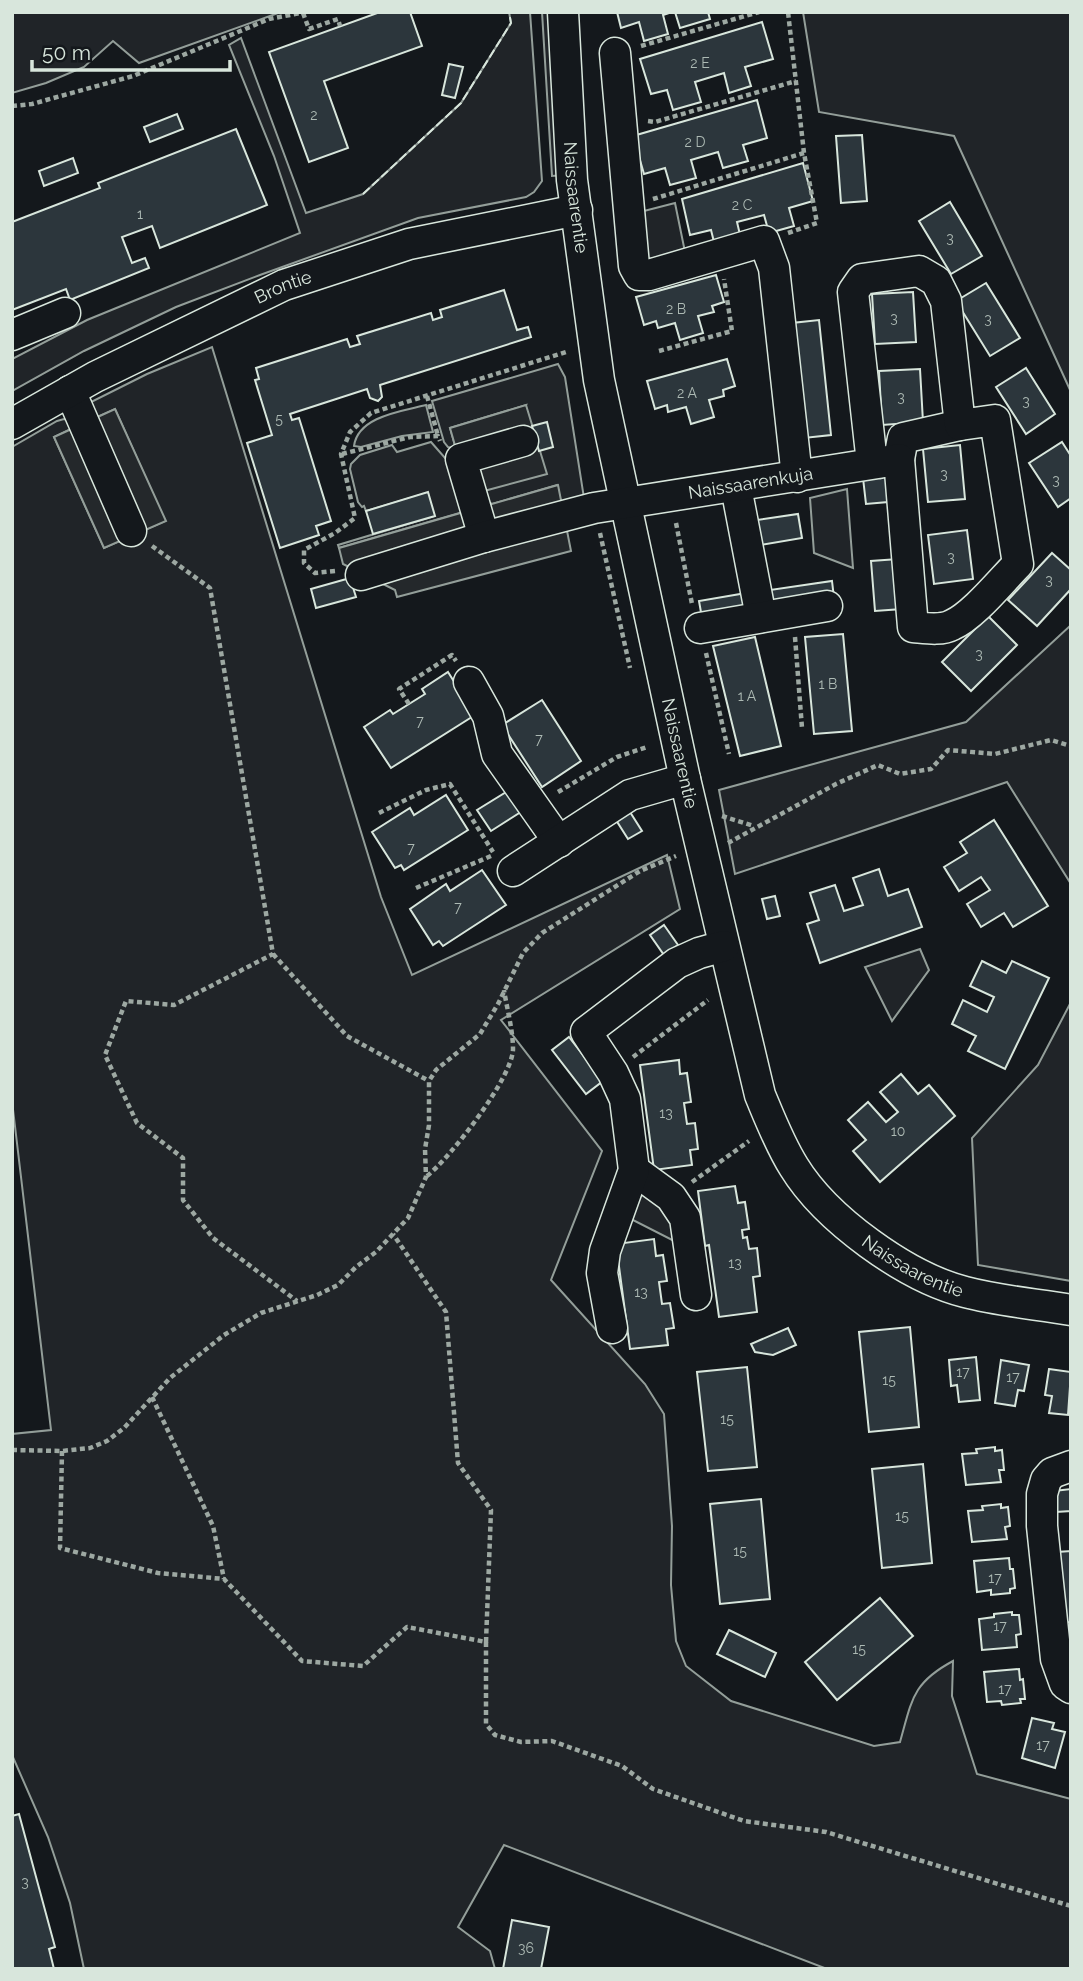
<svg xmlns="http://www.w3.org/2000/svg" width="1083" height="1981" font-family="Raleway,sans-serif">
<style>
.green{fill:#202428;stroke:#939e99;stroke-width:2}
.parking{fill:#24282b;stroke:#939e99;stroke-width:2}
.building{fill:#2c363c;stroke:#d8e6dc;stroke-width:2}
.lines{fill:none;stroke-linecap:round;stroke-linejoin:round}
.minor-casing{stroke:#d8e6dc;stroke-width:33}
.path{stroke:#9da8a2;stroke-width:4.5;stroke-dasharray:5 3.5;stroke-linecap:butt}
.minor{stroke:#14181c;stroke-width:30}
.fence{stroke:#d8e6dc;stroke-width:2;stroke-dasharray:9 3.5;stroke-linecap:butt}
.labels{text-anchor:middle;stroke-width:5;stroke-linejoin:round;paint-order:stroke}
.number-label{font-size:14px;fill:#adbab4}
.street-label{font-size:18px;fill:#d8e6dc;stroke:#14181c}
</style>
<rect width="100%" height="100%" fill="#14181c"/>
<g class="green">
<path d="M12,12H281L139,63L113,41L84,67L46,83L12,93Z"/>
<path d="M509,12H530L542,181L534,192L526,197L418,218L260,275L176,307L84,351L12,391V359L87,320L300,233L274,156L229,45L241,38L306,213L363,194L461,103L511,23Z"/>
<path d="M542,12H553L564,175L552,176Z"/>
<path d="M803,12H1071V392L954,136L819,112Z"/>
<path d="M675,203L685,252L648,259L640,212Z"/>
<path d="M212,347L381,897L412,975L667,855L680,909L501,1020L602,1151L551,1280L645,1384L664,1414L672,1526L671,1585L676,1641L686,1666L731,1701L874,1746L900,1742C912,1700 912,1683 953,1661L952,1696L977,1774L1071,1799V1969H827L504,1845L458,1927L490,1951L495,1969H84L70,1903L48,1837L12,1755V1434L51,1430L12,1101V447L57,421L64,419L70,421L73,428L54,437L104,548L165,521L115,409L95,418L91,402L147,374Z"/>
<path d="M558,364L565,377L584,498L562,506L557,485L492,504L486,501L483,493L526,405L450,428L456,449L448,447L444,442L432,401Z"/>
<path d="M426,405L433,432L402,436L361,447L354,446C358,416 403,411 426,405Z"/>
<path d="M431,442L445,458L457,465L470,510L339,548L338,545L434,516L427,493L366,511L364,506L362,507L358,502L350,469L351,464L360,455L392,445L397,452Z"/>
<path d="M847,489L853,568L814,553L810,498Z"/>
<path d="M1071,625V884L1007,782L735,874L719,790L966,722Z"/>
<path d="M920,949L929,970L892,1021L865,967Z"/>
<path d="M1071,1002V1281L978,1265L972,1138L1038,1065Z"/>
<path d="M639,1180L666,1201L680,1244L625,1216Z"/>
</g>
<g class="parking">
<path d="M526,405L547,474L484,491L456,449L450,428Z"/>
<path d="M115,409L166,521L104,548L54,437Z"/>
<path d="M558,485L571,551L397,597L395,590L343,564L339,548Z"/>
</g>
<g class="building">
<path d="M380,12H410L422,46L324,81L348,148L309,162L269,52Z"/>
<path d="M617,12H672L663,15L668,34L644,41L639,22L621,28Z"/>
<path d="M675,12H708L710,19L680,28Z"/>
<path d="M762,22L773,59L745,67L751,86L729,93L724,73L695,82L701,102L673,110L667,90L651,94L640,59Z"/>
<path d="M449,64L463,67L455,98L442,95Z"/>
<path d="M757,100L767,138L743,145L748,161L723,168L718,152L691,160L696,178L670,185L665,168L644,174L633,136Z"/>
<path d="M177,114L183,129L150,142L144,127Z"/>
<path d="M236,129L267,205L160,248L152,226L122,237L132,263L145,258L149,268L70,300L66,289L12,310V222L100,188L98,183Z"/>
<path d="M862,135L867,201L841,203L836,136Z"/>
<path d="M73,158L78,173L44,186L39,171Z"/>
<path d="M803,163L813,201L789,208L794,226L769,233L764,215L737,222L741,239L715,246L711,230L690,235L682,199Z"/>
<path d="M950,202L982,256L951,274L919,221Z"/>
<path d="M716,275L724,302L712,306L714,312L698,316L703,333L680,340L675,323L658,328L656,321L644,325L636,297Z"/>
<path d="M986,283L1020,338L990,356L956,301Z"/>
<path d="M504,290L517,330L528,327L531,337L380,385L382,397L378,401L370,398L367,389L290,414L292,420L299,418L331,521L316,526L319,535L280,548L247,443L272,435L255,380L259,379L256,368L347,339L350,347L360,344L357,336L431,313L433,320L442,317L440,310Z"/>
<path d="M913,292L916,342L875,344L872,294Z"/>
<path d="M819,320L831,435L804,438L792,323Z"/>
<path d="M727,359L735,386L723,390L724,396L709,400L714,417L691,424L686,407L668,412L667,405L655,409L647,381Z"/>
<path d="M1026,368L1055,414L1026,434L996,387Z"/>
<path d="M920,369L923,422L882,425L879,371Z"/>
<path d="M547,422L553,447L539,451L532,426Z"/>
<path d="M1062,442L1071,456V498L1058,507L1029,463Z"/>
<path d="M960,445L965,499L928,502L923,449Z"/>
<path d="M886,476L888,502L866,504L863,478Z"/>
<path d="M428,492L435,516L373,534L366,511Z"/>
<path d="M798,514L802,538L754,546L750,521Z"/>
<path d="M967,530L973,579L934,584L928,535Z"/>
<path d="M1052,553L1071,570V589L1037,626L1008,600Z"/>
<path d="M898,559L902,609L875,611L871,561Z"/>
<path d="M350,578L356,597L316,608L311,589Z"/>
<path d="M832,581L834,598L765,608L763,591Z"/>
<path d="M752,592L753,609L702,618L699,601Z"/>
<path d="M988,616L1017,645L971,691L942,662Z"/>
<path d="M843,634L852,731L814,734L805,637Z"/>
<path d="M755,637L781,746L740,756L713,646Z"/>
<path d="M448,672L475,715L391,768L364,727L390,710L393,714L425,694L422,689Z"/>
<path d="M542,700L581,761L542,787L502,725Z"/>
<path d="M511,789L524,810L491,831L477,810Z"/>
<path d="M446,795L468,830L404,870L401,865L395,868L372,832L410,808L414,815Z"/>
<path d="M630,812L642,831L628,839L616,820Z"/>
<path d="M994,820L1048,906L1013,927L1004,913L981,927L967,904L990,890L981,877L959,891L944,867L967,853L960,842Z"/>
<path d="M879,869L888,896L908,889L922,927L820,963L807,924L819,920L810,893L835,885L844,911L863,905L853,878Z"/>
<path d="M482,870L506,905L443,946L439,941L433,945L410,909L446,884L450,891Z"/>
<path d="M775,896L780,916L767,919L762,899Z"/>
<path d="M664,925L678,945L664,955L650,935Z"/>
<path d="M982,961L1006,973L1012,961L1049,978L1005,1069L968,1051L976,1036L952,1024L963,1000L987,1012L994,997L970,986Z"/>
<path d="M569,1037L603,1081L586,1094L552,1050Z"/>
<path d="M679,1060L680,1074L687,1073L691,1102L684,1103L687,1124L695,1123L698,1149L690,1150L692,1165L654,1170L640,1065Z"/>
<path d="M901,1074L918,1094L929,1085L955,1116L880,1182L853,1151L866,1140L848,1120L868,1102L886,1122L898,1112L880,1092Z"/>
<path d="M735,1186L738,1203L745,1202L749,1229L742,1230L743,1238L747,1237L749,1249L757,1248L760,1276L753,1277L757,1312L719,1317L709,1245L705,1246L698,1191Z"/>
<path d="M654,1239L656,1256L663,1255L667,1281L659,1282L662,1304L670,1303L674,1328L666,1329L668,1345L630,1349L616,1244Z"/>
<path d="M910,1327L919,1427L869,1432L859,1332Z"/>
<path d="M788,1328L796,1345L773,1355L755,1352L751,1344Z"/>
<path d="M976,1357L980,1400L959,1402L957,1385L951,1386L949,1360Z"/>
<path d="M1001,1360L1029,1365L1024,1391L1018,1390L1015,1406L995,1403Z"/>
<path d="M747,1367L757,1467L708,1471L697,1372Z"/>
<path d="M1049,1369L1071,1372L1068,1415L1049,1413L1052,1396L1045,1395Z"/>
<path d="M995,1447V1451L1002,1450L1004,1470H999L1001,1482L966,1485L962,1454L977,1453L976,1449Z"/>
<path d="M923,1464L932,1563L882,1568L872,1469Z"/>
<path d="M1071,1489V1511L1056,1512L1054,1491Z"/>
<path d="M761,1499L770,1599L720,1604L710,1504Z"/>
<path d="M1001,1504V1508L1008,1507L1010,1526L1005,1527L1007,1539L972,1542L968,1511L983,1510L982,1506Z"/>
<path d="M1071,1551V1622L1062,1623L1057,1552Z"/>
<path d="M1009,1558L1010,1569H1013L1015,1588L1010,1589V1593L991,1595V1590L977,1592L974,1561Z"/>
<path d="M880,1598L913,1636L837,1700L805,1662Z"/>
<path d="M1012,1612V1615H1019L1021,1634L1016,1635L1017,1647L982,1650L979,1619L994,1617V1614Z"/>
<path d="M729,1630L776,1653L765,1677L717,1654Z"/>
<path d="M1019,1669L1020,1680L1023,1679L1025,1699H1020L1021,1703L1002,1705L1001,1701L987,1702L984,1672Z"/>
<path d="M1032,1718L1054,1723L1052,1729L1065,1732L1055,1768L1022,1758Z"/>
<path d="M19,1814L55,1947L49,1949L54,1969H12V1816Z"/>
<path d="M512,1920L549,1927L541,1969H503Z"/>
</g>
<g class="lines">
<g class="minor-casing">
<g id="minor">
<path id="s1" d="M563,12L572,180L599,380L685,779L760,1095C770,1119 780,1145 794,1167C826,1219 906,1277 965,1292C999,1301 1036,1304 1071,1310"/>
<path d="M615,53L634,266L639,275H649L764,241L774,268L797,477"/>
<path d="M12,335L65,313"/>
<path d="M70,391L131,531"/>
<path id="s2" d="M12,424L95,377L284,285L409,244L577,210"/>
<path d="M899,459L903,438L960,425"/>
<path d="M736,487L761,617"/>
<path d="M484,537L461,459L523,441"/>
<path id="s3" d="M361,575L484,537L594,508L878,463L899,459L913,627C925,628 941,631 952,625C973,616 1001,581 1018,564L995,420L960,425L946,301L936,281L919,271L862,279L853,292L871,454L878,463"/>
<path d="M700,628L827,606"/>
<path d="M469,682L488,716L497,754L559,842"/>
<path d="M513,871L630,795L685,779"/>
<path d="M634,1170L671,1197L685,1218L696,1295"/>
<path d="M612,1328L602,1273L605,1251L634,1170L625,1099L613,1073L586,1032L677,963L699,953L724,946"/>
<path d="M1071,1466L1052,1473L1046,1480L1042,1494V1526L1056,1659L1065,1684L1071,1688"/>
</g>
</g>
<g class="path">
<path d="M303,13L309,29L338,19L340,26"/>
<path d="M641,46L759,12"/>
<path d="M12,106L32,104L133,76L269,19L306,12"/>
<path d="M648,121L655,122L796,81"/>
<path d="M653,199L804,153"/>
<path d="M788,233L817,223L804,153L788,12"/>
<path d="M659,351L732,331L724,279"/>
<path d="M427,396L438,436"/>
<path d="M342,454L410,437L438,436L440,441"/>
<path d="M676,523L692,604"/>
<path d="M600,533L630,668"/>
<path d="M152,546L210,588L273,954L174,1005L126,1001L105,1055L137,1123L183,1158V1200L213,1238L297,1301"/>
<path d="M335,571L315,573L304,563V550L335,533L355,518L341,454L350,432L371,413L566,352"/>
<path d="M795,637L802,728"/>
<path d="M706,653L729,754"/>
<path d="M409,704L399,689L452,655L456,661"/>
<path d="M558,792L617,757L647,747"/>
<path d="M379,813L426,790L450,784L493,852"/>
<path d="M722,816L754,826"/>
<path d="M728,843L836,784L878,765L900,774L931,769L948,750L995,754L1051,740L1071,746"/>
<path d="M416,888L491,856"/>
<path d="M273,954L347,1036L429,1081"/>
<path d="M633,1057L708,1000"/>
<path d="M427,1176C450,1158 513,1077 513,1049C513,1030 507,1009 504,990"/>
<path d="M692,1182L749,1141"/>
<path d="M152,1397L213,1526L224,1579"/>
<path d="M12,1450L62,1451L90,1448L107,1441L124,1428L170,1378L224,1335L261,1313L317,1295L338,1285L356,1267L376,1252L408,1218L426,1177L425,1149L429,1125V1081L436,1070L480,1034L498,1004L523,953L542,933L640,871L676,856"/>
<path d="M62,1451L60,1548L158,1573L224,1579L302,1661L363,1666L407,1627L486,1642L491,1510L458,1463L446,1312L393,1234"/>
<path d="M486,1642V1724L495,1735L521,1742L552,1741L622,1766L653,1789L744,1821L826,1832L1071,1906"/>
</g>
<use href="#minor" class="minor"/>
<path class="fence" d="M363,194L461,103L511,23L509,12"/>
</g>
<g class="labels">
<g class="number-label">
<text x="700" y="68">2 E</text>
<text x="314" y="120">2</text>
<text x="695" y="147">2 D</text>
<text x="742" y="210">2 C</text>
<text x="140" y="219">1</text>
<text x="950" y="243">3</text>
<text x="676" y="314">2 B</text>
<text x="894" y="323">3</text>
<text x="988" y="324">3</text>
<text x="687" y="398">2 A</text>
<text x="901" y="402">3</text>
<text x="1026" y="406">3</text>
<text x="279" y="424">5</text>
<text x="944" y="479">3</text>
<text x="1056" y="485">3</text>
<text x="951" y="562">3</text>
<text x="1049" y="585">3</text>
<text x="979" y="659">3</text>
<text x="828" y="689">1 B</text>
<text x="747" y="701">1 A</text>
<text x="420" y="726">7</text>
<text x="539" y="744">7</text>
<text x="411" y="853">7</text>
<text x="458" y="912">7</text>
<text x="666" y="1118">13</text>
<text x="898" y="1136">10</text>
<text x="735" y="1268">13</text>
<text x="641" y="1297">13</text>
<text x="963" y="1377">17</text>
<text x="1013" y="1382">17</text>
<text x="889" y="1385">15</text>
<text x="727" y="1424">15</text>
<text x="902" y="1521">15</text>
<text x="740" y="1556">15</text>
<text x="995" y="1583">17</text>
<text x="1000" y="1631">17</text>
<text x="859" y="1654">15</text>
<text x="1005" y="1694">17</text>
<text x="1043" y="1750">17</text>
<text x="25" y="1887">3</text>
<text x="526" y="1953">36</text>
</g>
<g class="street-label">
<text dy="6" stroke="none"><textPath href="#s1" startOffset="186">Naissaarentie</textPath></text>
<text dy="6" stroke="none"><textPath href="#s2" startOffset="304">Brontie</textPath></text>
<text dy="6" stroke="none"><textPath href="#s3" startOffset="401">Naissaarenkuja</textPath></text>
<text dy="6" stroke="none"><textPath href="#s1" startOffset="752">Naissaarentie</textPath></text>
<text dy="6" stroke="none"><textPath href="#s1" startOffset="1340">Naissaarentie</textPath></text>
</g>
</g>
<rect width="1083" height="1981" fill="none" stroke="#d8e6dc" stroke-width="28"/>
<path d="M32 60v10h198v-10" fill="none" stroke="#d8e6dc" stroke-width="3.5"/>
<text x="42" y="60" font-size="21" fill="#d8e6dc" stroke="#14181c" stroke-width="5" paint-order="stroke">50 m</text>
</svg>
